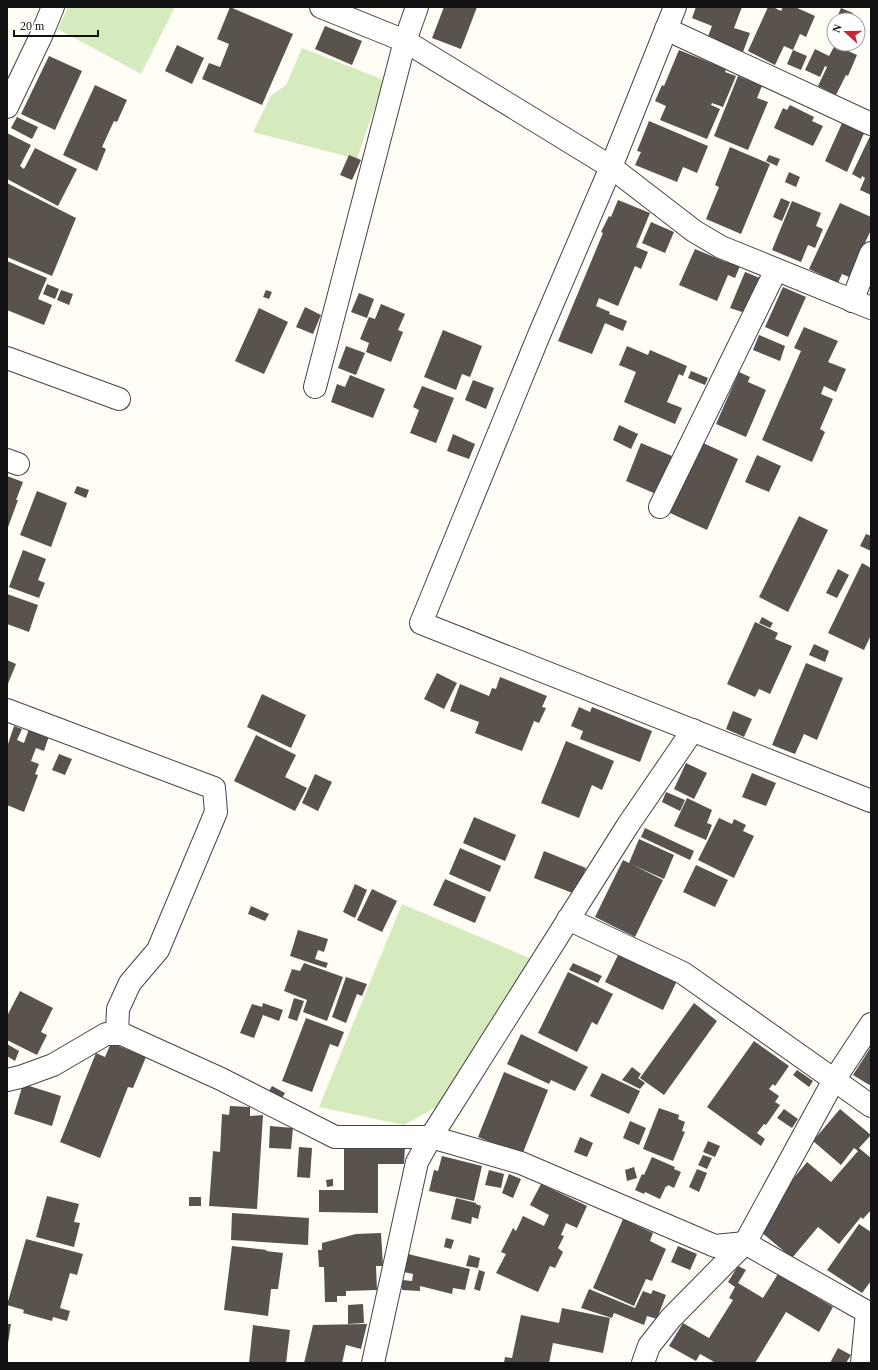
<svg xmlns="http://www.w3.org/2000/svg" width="878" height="1370" font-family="'Times New Roman',serif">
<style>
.green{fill:#d5ebbd}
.building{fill:#5a524d}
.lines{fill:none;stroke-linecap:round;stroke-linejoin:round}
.minor-casing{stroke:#444;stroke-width:24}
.minor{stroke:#fff;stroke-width:22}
</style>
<rect width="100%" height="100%" fill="#fffdf5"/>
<g class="green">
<path d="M68,7H175L141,74L58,29Z"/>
<path d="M302,48L384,80L357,159L253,132L271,96L286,85Z"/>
<path d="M402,904L534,960L440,1105L404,1125L319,1107Z"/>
</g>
<g class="building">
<path d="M230,7L293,34L262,105L202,79L209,63L220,67L229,44L217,39Z"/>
<path d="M444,7H477L461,49L432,38Z"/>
<path d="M696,7H742L734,28L750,33L743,52L707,39L712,26L692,18Z"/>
<path d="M768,7H773L781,11L783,7H795L815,16L806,37L800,34L793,50L807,56L801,70L787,64L793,50L784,46L775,65L748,51Z"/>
<path d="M841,8L853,13L850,20H836Z"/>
<path d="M325,26L362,41L352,65L315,49Z"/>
<path d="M177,45L204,58L192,84L165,71Z"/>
<path d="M835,45L857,55L848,76L846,75L836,95L818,86L827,67L825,66L820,77L805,70L815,49L829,56Z"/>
<path d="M679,50L726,69L725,72L736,76L723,107L712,103L711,105L720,109L707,139L660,120L666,106L655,101L662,85L664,86Z"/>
<path d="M49,56L82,71L55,130L21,114Z"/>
<path d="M738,76L762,86L757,98L768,102L748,150L714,136Z"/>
<path d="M95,85L127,100L117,122L114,121L102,147L106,149L97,171L63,155Z"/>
<path d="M790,105L814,117L812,121L823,126L813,146L774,128L783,108L787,110Z"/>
<path d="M17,117L38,127L32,139L11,128Z"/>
<path d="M649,121L708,146L697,173L683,167L677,182L635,165L641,152L637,151Z"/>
<path d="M843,121L865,131L847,172L825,161Z"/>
<path d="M7,133L31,145L20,166L24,169L35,148L77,169L58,206L7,179Z"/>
<path d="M871,134V195L860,190L865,178L862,176L861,179L852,174Z"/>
<path d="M730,147L770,164L741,234L706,219L719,187L715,185Z"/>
<path d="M349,155L361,160L352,180L340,175Z"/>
<path d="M769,155L780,159L777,166L766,161Z"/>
<path d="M789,172L800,177L796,187L785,182Z"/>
<path d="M7,183L76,218L52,276L7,257Z"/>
<path d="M781,198L790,202L782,221L773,217Z"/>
<path d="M618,200L650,213L636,247L648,252L641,269L635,266L618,306L599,298L596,306L610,312L609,314L627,321L623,331L605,323L592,354L558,341L603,233L601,232L609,216L611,217Z"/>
<path d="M792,201L821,213L816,226L823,229L815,248L808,245L801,262L772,250Z"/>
<path d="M840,203L871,217V230L849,277L842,274L838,283L809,269Z"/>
<path d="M651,222L674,232L665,253L642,243Z"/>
<path d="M695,249L726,262V261L740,266L735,278L728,275L717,301L679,285Z"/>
<path d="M7,261L47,278L38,299L52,305L44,325L7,310Z"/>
<path d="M745,272L760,278L745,313L730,308Z"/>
<path d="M47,284L59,289L55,299L43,294Z"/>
<path d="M783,287L806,297L788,337L765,327Z"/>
<path d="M61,290L73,294L69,305L57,300Z"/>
<path d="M266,290L272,292L269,299L263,297Z"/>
<path d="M359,293L374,299L367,318L351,312Z"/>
<path d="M381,304L405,314L398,330L403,332L391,362L366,352L369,343L360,339L369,317L375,319Z"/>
<path d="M305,307L321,315L313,334L296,327Z"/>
<path d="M259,308L288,322L264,374L235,361Z"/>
<path d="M804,327L838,341L828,362L846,369L836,392L824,386L821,394L833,399L820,429L825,432L812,462L762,440L801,351L794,348Z"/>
<path d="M443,330L482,346L470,377L462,374L456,390L424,377Z"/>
<path d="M759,335L785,346L780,361L753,350Z"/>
<path d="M346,346L365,353L356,375L338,368Z"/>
<path d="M627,346L648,355L650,350L687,366L683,376L679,374L667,402L682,408L675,424L624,402L636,372L619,365Z"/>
<path d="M691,371L708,378L705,385L688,378Z"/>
<path d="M739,372L750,377L748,382L766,390L746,437L716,424Z"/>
<path d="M350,375L385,389L373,418L331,402L337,384L345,387Z"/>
<path d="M473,380L494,388L486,409L465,400Z"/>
<path d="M422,386L454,398L436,443L410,433L419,410L413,407Z"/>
<path d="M619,425L638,434L631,449L613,440Z"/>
<path d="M453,434L475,444L469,459L447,451Z"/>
<path d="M701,442L738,459L707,530L670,513Z"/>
<path d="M641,443L672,456L656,494L626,481Z"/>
<path d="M757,455L781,466L769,492L745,482Z"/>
<path d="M7,476L23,482L16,500H18L7,530Z"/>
<path d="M77,486L89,490L86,498L74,493Z"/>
<path d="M37,491L67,503L51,547L20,535Z"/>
<path d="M799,516L828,530L788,612L759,597Z"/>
<path d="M866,534L871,536V551L860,546Z"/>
<path d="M23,550L46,559L38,580L45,583L39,598L9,587Z"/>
<path d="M862,563L871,568V635L864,650L828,633Z"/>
<path d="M838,569L849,575L837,598L826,593Z"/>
<path d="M7,594L38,605L29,632L7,624Z"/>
<path d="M762,617L773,623L770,628L759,623Z"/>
<path d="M755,622L778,633L775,639L792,646L770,694L759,689L755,697L727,684Z"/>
<path d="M814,644L829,651L825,662L809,655Z"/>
<path d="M7,660L16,664L7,686Z"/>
<path d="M806,663L843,678L817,740L804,734L795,754L772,745Z"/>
<path d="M437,673L457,683L444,709L424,699Z"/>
<path d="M500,677L547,696L542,707L546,708L539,723L534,721L522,751L475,733L479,722L450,711L460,684L489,696L492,688L496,689Z"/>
<path d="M262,694L306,715L291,748L247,727Z"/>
<path d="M579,707L590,712L592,707L652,731L640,762L580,739L583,731L571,726Z"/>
<path d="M733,711L752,719L744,737L726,729Z"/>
<path d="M14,726L22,729L17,740L24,743L29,729L49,736L44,751L36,748L31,761L39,764L35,774L38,775L24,812L7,805V747Z"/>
<path d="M256,735L296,755L285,777L307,788L295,811L234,781Z"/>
<path d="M566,741L614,761L602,790L592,785L579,818L541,803Z"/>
<path d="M59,754L72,759L65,775L52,770Z"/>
<path d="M686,763L707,773L694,799L674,789Z"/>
<path d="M752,773L776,783L766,806L742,797Z"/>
<path d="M315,774L332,782L318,811L302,803Z"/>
<path d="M666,792L685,800L680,811L662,802Z"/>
<path d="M687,798L712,810L707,823L712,825L706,840L674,826Z"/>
<path d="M474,817L516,835L505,861L463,843Z"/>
<path d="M719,818L732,824L734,819L746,825L743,831L754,836L734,878L698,860Z"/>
<path d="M645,828L694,851L690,860L641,837Z"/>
<path d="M639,839L674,855L664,879L633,865L663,880L635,937L595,917L623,860L629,863Z"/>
<path d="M460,848L501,866L490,892L449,874Z"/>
<path d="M544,851L586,868L575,894L534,878Z"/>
<path d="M696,865L728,880L715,907L683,892Z"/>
<path d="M445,879L486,897L475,923L433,905Z"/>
<path d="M355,884L367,890L355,918L343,912Z"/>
<path d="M372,889L397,901L382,932L357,920Z"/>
<path d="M251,906L269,914L265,921L248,914Z"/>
<path d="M298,930L328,939L324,952L318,950L315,959L328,963L326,968L290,956Z"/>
<path d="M619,953L677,981L663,1010L605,982Z"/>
<path d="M304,963L343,977L327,1021L303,1012L307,1000L284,991L292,969L300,971Z"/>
<path d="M573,963L602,976L598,983L569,970Z"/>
<path d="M568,972L613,994L597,1025L592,1022L577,1052L538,1033Z"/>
<path d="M346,977L367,984L362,996L357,994L346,1023L332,1017Z"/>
<path d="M20,991L53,1008L41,1032L47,1035L37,1055L7,1040V1016Z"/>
<path d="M294,998L304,1001L297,1021L288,1018Z"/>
<path d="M263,1003L283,1010L279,1021L263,1015L254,1038L240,1033L252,1004L262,1007Z"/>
<path d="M694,1003L717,1021L664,1095L640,1078Z"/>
<path d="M306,1018L344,1032L338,1047L330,1044L312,1092L282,1081Z"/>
<path d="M521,1034L588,1067L575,1091L551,1080L549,1084L507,1064Z"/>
<path d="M754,1041L789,1066L775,1086L773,1084L769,1089L779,1096L775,1102L780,1105L766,1125L764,1124L757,1133L765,1139L761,1146L707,1107Z"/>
<path d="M111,1043L146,1057L133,1088L128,1087L100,1158L60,1142L96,1053L105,1057Z"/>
<path d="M7,1044L19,1051L15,1061L7,1056Z"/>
<path d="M871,1047V1086L853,1075Z"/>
<path d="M632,1067L641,1074L638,1078L645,1083L640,1089L622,1080Z"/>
<path d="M797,1070L813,1081L809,1087L793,1075Z"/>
<path d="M504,1072L548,1090L522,1155L478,1137Z"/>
<path d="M602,1073L640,1091L629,1114L590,1096Z"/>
<path d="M23,1084L61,1096L52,1126L14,1114Z"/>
<path d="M272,1086L285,1093L281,1100L268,1093Z"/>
<path d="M230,1106L250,1107V1116L263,1115L257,1209L209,1206L213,1151L220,1152L222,1114L229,1115Z"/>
<path d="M659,1108L679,1115L678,1119L685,1122L682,1131L685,1132L673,1161L643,1149Z"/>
<path d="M784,1109L798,1119L792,1128L777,1118Z"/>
<path d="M840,1109L871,1135L859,1148L871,1158V1210L863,1219L861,1217L839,1244L818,1227L792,1258L761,1232L780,1195L807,1162L831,1182L858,1151L854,1148L841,1165L813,1141Z"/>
<path d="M630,1121L646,1128L639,1145L623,1138Z"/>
<path d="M270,1126L293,1128L291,1149L269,1148Z"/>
<path d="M580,1137L593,1143L587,1157L574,1152Z"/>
<path d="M708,1141L720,1146L715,1157L703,1152Z"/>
<path d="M344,1145L405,1146L404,1164H378V1213L319,1212V1190H344Z"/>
<path d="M299,1147L312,1148L310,1178L297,1177Z"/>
<path d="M703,1155L712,1158L707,1169L698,1165Z"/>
<path d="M442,1156L482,1166L474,1201L429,1191L434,1170L438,1171Z"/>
<path d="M652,1157L675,1167L674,1169L681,1172L674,1188L668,1185L667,1187L666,1186L660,1199L645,1192L644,1194L635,1190L642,1174L644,1175Z"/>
<path d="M634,1167L637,1178L627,1181L625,1170Z"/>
<path d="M697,1169L707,1173L699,1192L689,1187Z"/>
<path d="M489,1170L504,1174L501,1188L485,1185Z"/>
<path d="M509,1174L521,1179L513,1198L502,1193Z"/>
<path d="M333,1179V1186L327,1187L326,1180Z"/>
<path d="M541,1184L587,1206L577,1228L566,1223L561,1235L564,1236L558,1248L563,1252L555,1268L550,1266L538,1292L496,1273L506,1254L501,1252L513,1228L516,1231L523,1216L544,1226L549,1215L530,1205Z"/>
<path d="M47,1196L79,1204L74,1222L80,1223L74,1247L36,1237Z"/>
<rect x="189" y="1197" width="12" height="9"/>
<path d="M456,1198L476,1203V1204L481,1206L478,1219L472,1217L471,1224L451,1219Z"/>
<path d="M232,1213L309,1218L308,1245L231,1240Z"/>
<path d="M623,1219L653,1233L650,1241L666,1249L652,1281L646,1279L634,1306L593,1288Z"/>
<path d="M859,1224L871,1232V1281L862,1293L827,1270Z"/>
<path d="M381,1233L383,1266H376L377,1290L346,1291V1296H337V1302H325L324,1267H319L318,1250H322V1243L356,1234Z"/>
<path d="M446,1238L454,1240L451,1249L444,1247Z"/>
<path d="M26,1239L83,1254L77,1275L70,1273L60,1308L70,1311L67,1321L53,1317L52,1321L23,1313L24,1310L7,1305Z"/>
<path d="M232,1246L267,1250L266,1251L283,1253L278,1289H271L268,1316L224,1310Z"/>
<path d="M678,1246L697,1254L690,1270L671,1262Z"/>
<path d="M408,1254L470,1269L465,1290L453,1288L452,1294L420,1286V1291L402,1290V1280L412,1281L413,1274L404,1272Z"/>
<path d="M469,1255L480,1258L478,1268L466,1266Z"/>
<path d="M738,1266L746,1270L738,1283L763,1298L778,1274L833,1307L819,1332L786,1312L755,1363H716L700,1354L696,1361L669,1346L683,1323L709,1338L733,1300L729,1298L735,1287L728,1282Z"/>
<path d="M479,1270L485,1272L480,1291L474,1289Z"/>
<path d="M589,1289L635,1308L643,1291L651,1294L653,1290L666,1295L657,1319L647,1316L644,1325L614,1313L612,1318L581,1308Z"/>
<path d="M363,1304L364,1323L348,1324V1305Z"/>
<path d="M562,1308L610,1318L603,1353L553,1343L549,1363H504L505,1357L512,1358L521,1315L559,1323Z"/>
<path d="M7,1324H11L8,1343H7Z"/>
<path d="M367,1324L361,1349L346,1345L342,1363H304L313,1325Z"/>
<path d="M253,1325L290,1330L286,1363H249Z"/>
<path d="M838,1348L851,1355L846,1363H830Z"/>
</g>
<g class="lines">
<g class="minor-casing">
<g id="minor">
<path d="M321,7L405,41L611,167L694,231L721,247L871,308"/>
<path d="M675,7L611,167L539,335L421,623L871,801"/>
<path d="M666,29L871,124"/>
<path d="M7,107L41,36L53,7"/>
<path d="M852,301L871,253"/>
<path d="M7,358L119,399"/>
<path d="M315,387L405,41L417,7"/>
<path d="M7,460L18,464"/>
<path d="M660,507L776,270"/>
<path d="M7,710L214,788L216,812L158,950L130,983L118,1009L117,1034"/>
<path d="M568,919L683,973L871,1106"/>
<path d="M7,1080L20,1077L53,1065L106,1034H122L221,1079L335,1137H431L521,1163L715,1246L745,1243L867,1312L862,1363"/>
<path d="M373,1363L417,1162L431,1137L628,825L693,730"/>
<path d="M643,1363L649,1346L671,1318L745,1243L834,1080L871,1024"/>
</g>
</g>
<use href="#minor" class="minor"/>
</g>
<rect width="878" height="1370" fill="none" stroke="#111111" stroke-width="16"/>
<g transform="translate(846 32) rotate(291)"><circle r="19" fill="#ffffff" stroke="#a0a0a0"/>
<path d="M0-3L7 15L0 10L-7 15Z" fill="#c4262e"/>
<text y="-6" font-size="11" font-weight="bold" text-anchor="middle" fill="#111111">N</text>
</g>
<path d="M14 30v6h84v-6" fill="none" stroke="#111111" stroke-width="2"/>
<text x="20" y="30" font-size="12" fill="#111111" stroke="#ffffff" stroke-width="3" paint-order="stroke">20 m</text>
</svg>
